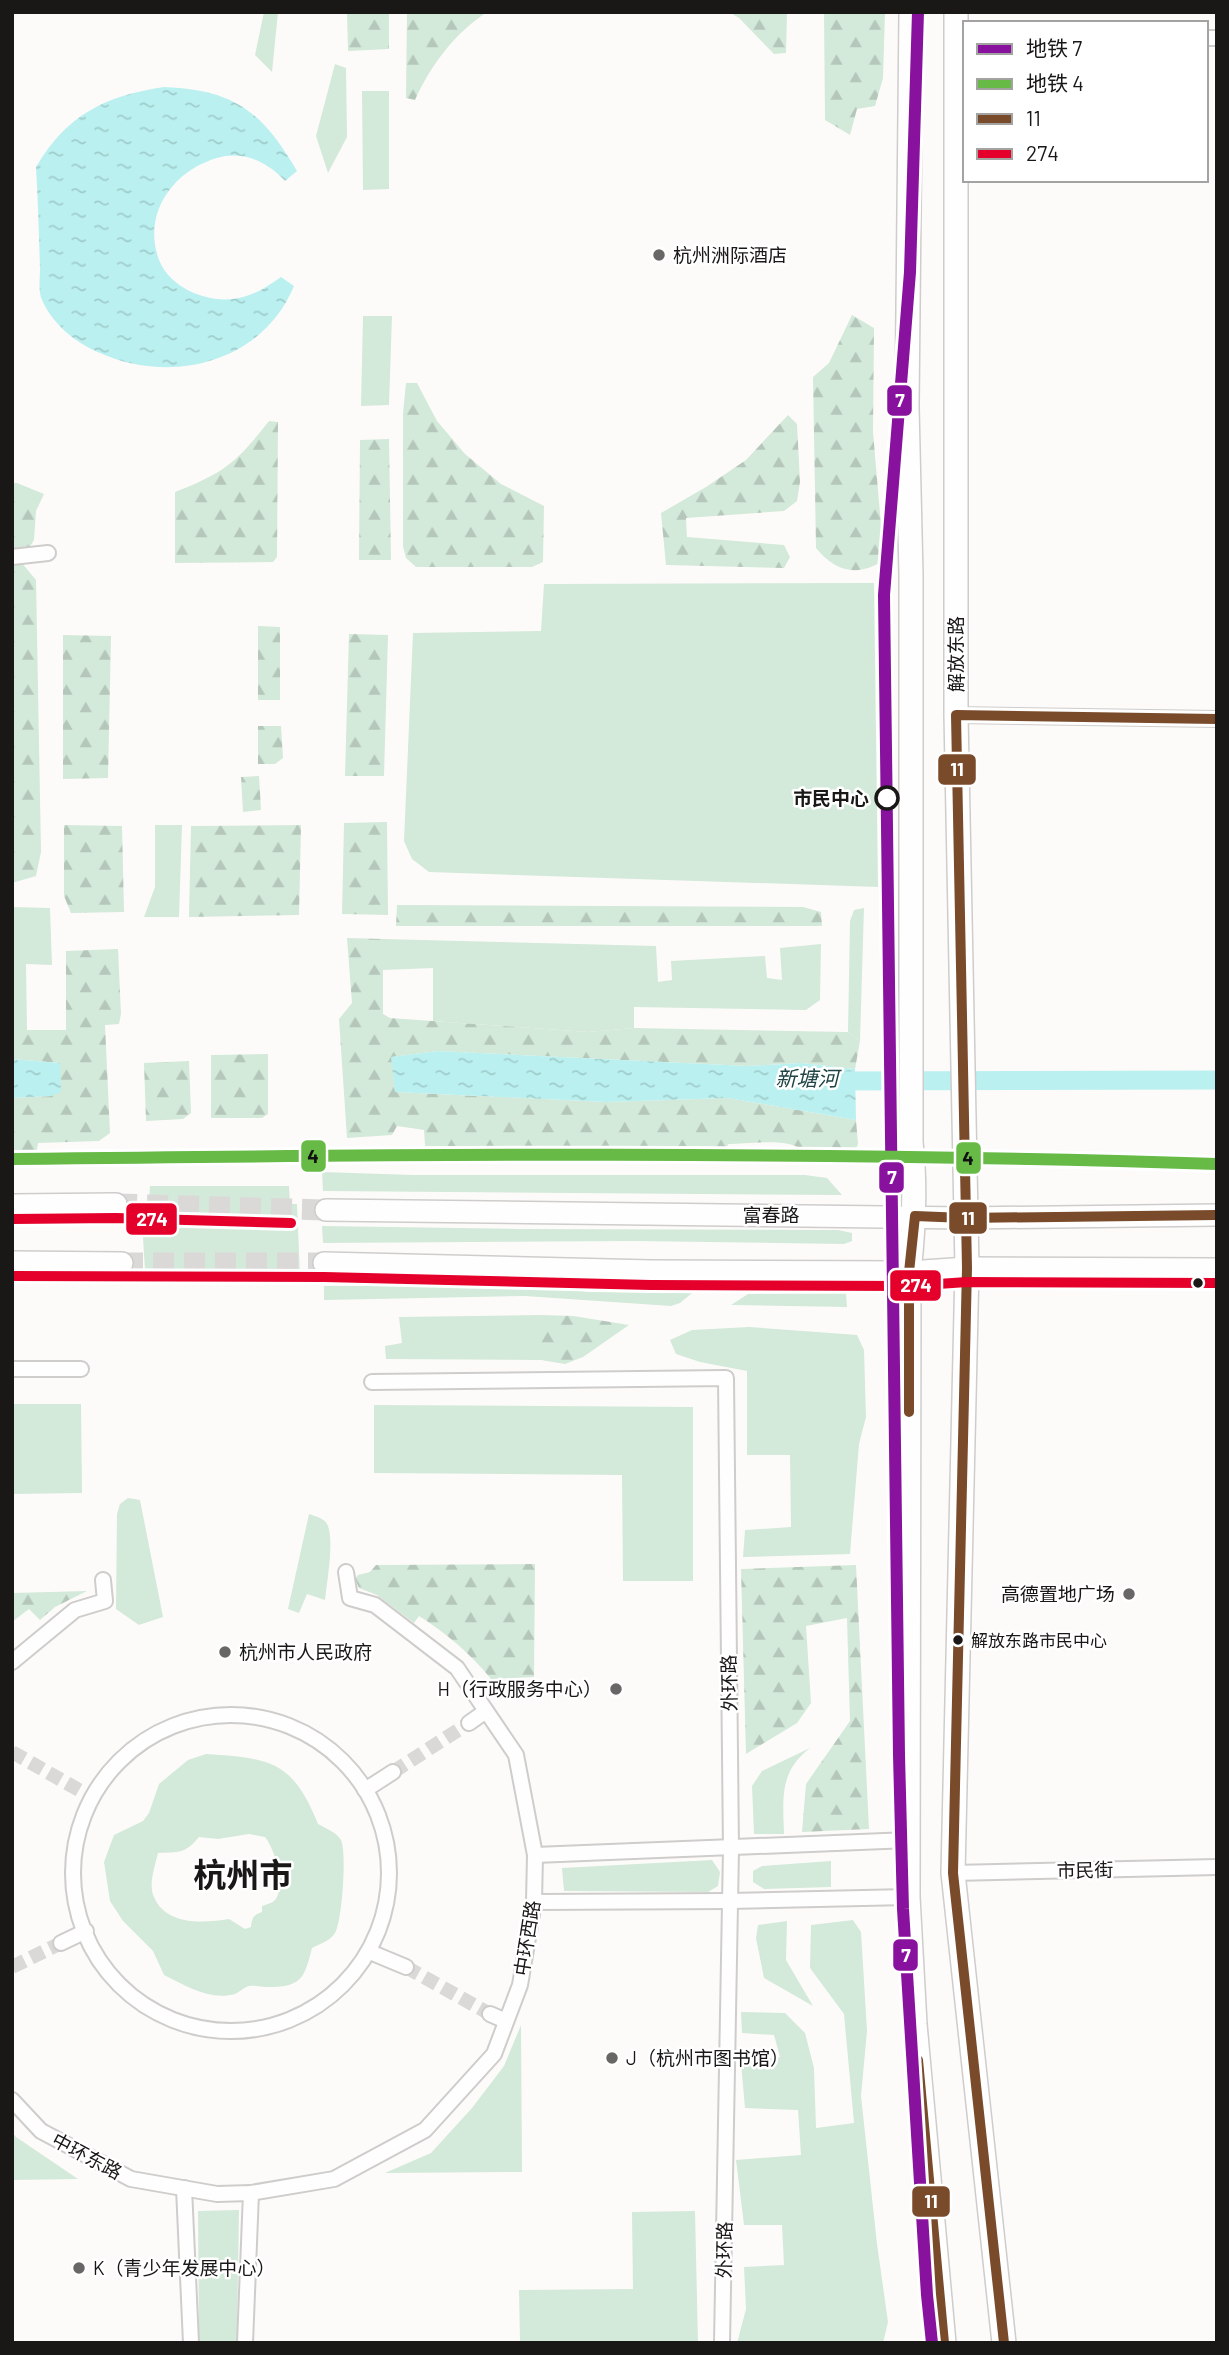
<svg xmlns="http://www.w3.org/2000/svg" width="1229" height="2355" font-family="Barlow,'Noto Sans SC',sans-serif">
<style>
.grass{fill:#d3e9d9;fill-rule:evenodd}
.forest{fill:url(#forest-firs)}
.water{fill:url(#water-ripples)}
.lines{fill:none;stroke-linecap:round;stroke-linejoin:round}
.canal{stroke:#baf0ef;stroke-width:19}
.street-tunnel{stroke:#dbd9d7;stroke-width:14;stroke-dasharray:14 7;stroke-linecap:butt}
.secondary-tunnel{stroke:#dbd9d7;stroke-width:21;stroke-dasharray:21 10;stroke-linecap:butt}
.street-casing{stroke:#cfcdcb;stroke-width:18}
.secondary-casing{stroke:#cfcdcb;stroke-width:24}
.primary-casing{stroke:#cfcdcb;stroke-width:26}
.street{stroke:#fffefe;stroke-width:14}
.secondary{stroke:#fffefe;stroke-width:21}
.primary{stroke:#fffefe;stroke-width:23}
.bus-1-casing{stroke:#fff;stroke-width:16}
.bus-2-casing{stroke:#fff;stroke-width:16}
.bus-1{stroke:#7a4b2a;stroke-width:10}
.bus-2{stroke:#e4002b;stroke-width:10}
.metro-1-casing{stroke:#fff;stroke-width:18}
.metro-2-casing{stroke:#fff;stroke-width:18}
.metro-1{stroke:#88129e;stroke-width:12}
.metro-2{stroke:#67ba46;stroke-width:12}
.poi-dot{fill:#696766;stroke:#fff;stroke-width:2.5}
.stop-dot{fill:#fff;stroke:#191817;stroke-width:3.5}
.bus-dot{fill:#191817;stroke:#fff;stroke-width:2.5}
.labels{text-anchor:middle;stroke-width:5;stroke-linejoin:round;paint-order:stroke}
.bus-label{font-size:17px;fill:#191817;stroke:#fff;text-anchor:start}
.poi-label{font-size:19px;fill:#191817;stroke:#fff;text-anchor:start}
.street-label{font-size:19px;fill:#191817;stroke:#fff}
.stop-label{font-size:19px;font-weight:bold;fill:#191817;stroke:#fff;text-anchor:end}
.water-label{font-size:21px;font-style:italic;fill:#204445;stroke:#fff}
.town-label{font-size:33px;font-weight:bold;fill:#191817;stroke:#fff}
.line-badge{stroke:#fff;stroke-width:2.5}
.badge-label{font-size:19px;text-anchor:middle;font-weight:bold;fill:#fff}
.pale-badge-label{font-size:19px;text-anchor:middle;font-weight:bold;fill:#111}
</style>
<defs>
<pattern id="forest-firs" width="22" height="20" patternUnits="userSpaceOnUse" patternTransform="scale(1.75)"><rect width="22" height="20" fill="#d3e9d9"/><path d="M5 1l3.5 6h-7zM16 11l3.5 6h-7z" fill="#b5c7ba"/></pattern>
<pattern id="water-ripples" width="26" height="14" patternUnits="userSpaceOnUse" patternTransform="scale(1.75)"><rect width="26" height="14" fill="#baf0ef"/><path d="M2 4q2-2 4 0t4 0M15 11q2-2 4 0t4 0" fill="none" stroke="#9fcdcc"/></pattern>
</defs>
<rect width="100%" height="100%" fill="#fdfbf9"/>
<g class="grass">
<path d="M264,12H278L272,72L255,55Z"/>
<path d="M335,64L346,68L347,137L328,173L316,136Z"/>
<path d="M362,91H389V189L363,190Z"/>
<path d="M363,316H392L389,405L361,406Z"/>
<path d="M874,583L878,887L429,872L412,859L404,841L413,633L541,631L544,584Z"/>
<path d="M155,825H182L179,917H144L155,887Z"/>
<path d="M12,907L50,908L52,965L26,964L27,1030H12Z"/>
<path d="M864,908L860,1041L848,1032L850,921L854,910Z"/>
<path d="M383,939L656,946L658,982L672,980L671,961L765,956L767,978L782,980L780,948L821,944L820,1000L806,1010L634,1007V1028L588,1032L433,1021V968L383,970Z"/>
<path d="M322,1172L413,1175H805L827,1178L842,1195L323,1191Z"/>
<path d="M150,1186H289L290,1204H297L300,1275H293L292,1284L155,1283V1272L145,1271L141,1204L149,1201Z"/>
<path d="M322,1226L521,1229L838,1230L852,1233V1241L844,1244L635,1241L323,1243Z"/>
<path d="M524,1285L589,1292L692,1293L680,1303L671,1306L525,1296L324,1300V1286Z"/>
<path d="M846,1293L847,1307L731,1305L748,1294Z"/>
<path d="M541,1315V1360L386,1359L385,1346L402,1343L399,1317Z"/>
<path d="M749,1327L857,1335L864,1350L866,1417L859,1444L850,1554L743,1557L745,1530L791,1527L790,1455H747V1371L700,1362L676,1354L670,1340L692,1330Z"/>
<path d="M12,1404H81L82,1493L12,1494Z"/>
<path d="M374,1405L693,1407V1581H623L622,1475L374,1473Z"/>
<path d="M128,1498L140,1500L163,1617L139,1625L116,1609L117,1514L120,1504Z"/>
<path d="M309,1514C317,1517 325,1518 328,1526C334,1543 327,1581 325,1600L307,1594L299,1613L288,1609Z"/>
<path d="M810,1748C779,1772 783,1798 784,1834H754L752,1786L762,1771Z"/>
<path d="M206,1754C270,1758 293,1761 318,1824C327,1829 336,1832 341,1840C347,1852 342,1922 335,1933C330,1941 320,1944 312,1948C304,1980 301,1987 266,1987C261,1987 254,1985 249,1986C244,1987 240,1992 235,1994C210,2001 186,1986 164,1975L153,1951L123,1921L110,1901L104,1862L114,1835L143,1821L149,1813L159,1784L188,1760ZM249,1834L265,1837C275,1850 284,1881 277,1897C274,1903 268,1904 262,1906V1912C253,1915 252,1918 251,1927L245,1929L229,1919C204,1923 166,1926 154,1897C148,1885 155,1866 158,1853C179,1852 185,1854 199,1837L218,1839Z"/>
<path d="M712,1860L720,1872L718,1886L708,1892L564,1891L562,1868Z"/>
<path d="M831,1861V1887L764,1889L753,1882V1871L762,1866Z"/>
<path d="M853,1920L861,1932L867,2031L861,2096L877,2244L888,2322L883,2343H737L746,2309L744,2267L784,2265L782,2225H744L736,2160L801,2155L798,2110L745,2108L741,2063L780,2057L774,2035L742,2033L741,2012L785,2013L805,2033L814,2068L816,2128L854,2123L844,2014L810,1968L811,1925Z"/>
<path d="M787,1921L786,1960L813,2006L764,1978L756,1938L758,1925Z"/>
<path d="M521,2025L522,2172L385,2173L431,2153L472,2108L504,2066Z"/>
<path d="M12,2132L16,2137L78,2179L12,2180Z"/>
<path d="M239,2210L237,2343H199L198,2211Z"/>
<path d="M695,2211L698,2343H520L519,2290L633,2289L632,2212Z"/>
</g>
<g class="forest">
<path d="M347,12H389V49L348,51Z"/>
<path d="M407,12H487C454,34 431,65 415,100L406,98Z"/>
<path d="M729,12H787L786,53L774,54L739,18Z"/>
<path d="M824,12H885L883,78L875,106L857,109L850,135L825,120Z"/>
<path d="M852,315L874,328L873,432L884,560C857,578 835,571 816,548L813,377L829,363Z"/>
<path d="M406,383H417L437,421L465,454L501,484L544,506L543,562L532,567H416L406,558L403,546V413Z"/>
<path d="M788,415L797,424L800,482L797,501L784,511L686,518L687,537L784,545L790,557L784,568L666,565L661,513L706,487L746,460Z"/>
<path d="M269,421L278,422L277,557L273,562L175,563V492C224,473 237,462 269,421Z"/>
<path d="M389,439L391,560H359L360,440Z"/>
<path d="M12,483H17L44,494L36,511L34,540L29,548L12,549Z"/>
<path d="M16,556L36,580L41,852L36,876L12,883V557Z"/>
<path d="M258,626L280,627V700H258Z"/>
<path d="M349,634L388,635L384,776H345Z"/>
<path d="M63,635L111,636L108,778L63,779Z"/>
<path d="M258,726H281L283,758L275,764H258Z"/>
<path d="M259,776L261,810L243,812L241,777Z"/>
<path d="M387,822L388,915L342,914L344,823Z"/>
<path d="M64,825L122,826L124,912L71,913L64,896Z"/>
<path d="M301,825L299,915L189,917L191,826Z"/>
<path d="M397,905L803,907L821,912L822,926H396Z"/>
<path d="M347,938L383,939V1014L390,1018L588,1032L634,1028L848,1032L860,1041L855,1069L801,1063L747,1066L438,1051L392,1057L395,1092L606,1102L728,1098L856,1120L858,1144L852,1158C825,1168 813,1151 789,1144C773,1140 745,1144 728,1144L723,1161L704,1163L426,1160L424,1130L397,1126L392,1135L347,1138L339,1019L352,1003Z"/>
<path d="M118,949L121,1014L119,1024L105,1025L110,1133L99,1141L38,1143L35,1162L12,1161V1098L51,1096L60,1063L12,1059V1030H66V951Z"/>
<path d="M268,1054V1114L262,1118H211V1055Z"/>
<path d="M189,1061L191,1113L183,1119L146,1121L144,1063Z"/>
<path d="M541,1315L573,1316L629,1325L583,1357L565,1364L541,1360Z"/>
<path d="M535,1564L534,1677L491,1679C470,1653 447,1634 419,1616L414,1623L377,1595L359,1588L355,1579L358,1575L370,1572L376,1565Z"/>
<path d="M856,1565L869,1829L802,1832L806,1784L850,1721L847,1618L806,1626L811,1703L797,1723L746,1754L741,1569Z"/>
<path d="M87,1591L55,1607L40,1620L29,1609L12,1622V1593Z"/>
</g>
<g class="water">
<path d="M164,87C234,90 262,111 297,171L285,181C268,162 243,150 217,158C175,170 143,211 158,257C168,289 212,306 243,297C258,293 268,286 281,277L294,286C262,363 172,385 100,353C76,343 53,325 42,300C38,292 40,278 40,269C39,235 38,201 36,167C67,115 104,96 164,87Z"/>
<path d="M438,1051L747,1066L801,1063L855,1069L856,1120L728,1098L606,1102L395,1092L391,1057Z"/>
<path d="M12,1059L60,1063L61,1092L51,1096L12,1098Z"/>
</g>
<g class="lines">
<path class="canal" d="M829,1081L1217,1080"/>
<g class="street-tunnel">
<path d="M12,1752L79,1790"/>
<path d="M393,1772L469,1723"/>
<path d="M12,1967L61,1943"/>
<path d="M406,1967L490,2014"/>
</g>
<g class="secondary-tunnel">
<path d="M116,1204L326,1210"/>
<path d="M122,1263H324"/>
</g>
<g class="street-casing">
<g id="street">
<path d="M1206,38H1217"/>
<path d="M12,557L48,553"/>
<path d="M956,715L1217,719"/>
<path d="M12,1369H81"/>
<path d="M372,1382L726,1378L731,1849L722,2343"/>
<path d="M12,1662L75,1610L105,1601L103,1580"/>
<circle cx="231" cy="1873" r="158"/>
<path d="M469,1723L486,1711"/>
<path d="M365,1790L393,1772"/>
<path d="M535,1855L909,1840"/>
<path d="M953,1873L1217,1867"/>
<path d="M534,1902L729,1901L908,1897"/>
<path d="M61,1943L86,1931"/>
<path d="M370,1952L406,1967"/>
<path d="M490,2014L506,2021"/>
<path d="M12,2100L41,2131L131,2179L217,2194L251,2193L334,2179L425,2130L494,2054L520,1985L534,1902L535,1855L516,1755L457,1668L375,1605L350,1598L346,1572"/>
<path d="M184,2188L191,2343"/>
<path d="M245,2343L251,2193"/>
</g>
</g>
<g class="secondary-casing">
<g id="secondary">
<path d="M12,1205L116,1204"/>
<path d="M326,1210L965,1218L1217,1215"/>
<path d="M12,1262L122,1263"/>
<path d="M324,1263L651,1271L909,1272L967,1268L1217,1269"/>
</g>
</g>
<g class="primary-casing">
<g id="primary">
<path d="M911,12L907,407L911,574V1142C916,1186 914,1228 909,1272L908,1897L915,2024L944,2343"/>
<path d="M956,12V715L967,1268L953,1873L1004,2343"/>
</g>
</g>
<use href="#street" class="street"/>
<use href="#secondary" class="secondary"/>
<use href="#primary" class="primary"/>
<g class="bus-1-casing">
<g id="bus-1">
<path d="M909,1412V1272L915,1216L965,1218L1217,1215"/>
<path d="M918,2060L944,2343"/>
<path d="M1004,2343L953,1873L967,1268L956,715L1217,719"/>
</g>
</g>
<g class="bus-2-casing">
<g id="bus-2">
<path d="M12,1219L116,1218L291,1223"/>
<path d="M12,1276L324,1277L651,1285L909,1286L967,1282L1217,1283"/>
</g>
</g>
<use href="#bus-1" class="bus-1"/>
<use href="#bus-2" class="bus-2"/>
<g class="metro-1-casing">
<path id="metro-1" d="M918,12L910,272L884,595L899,1755L903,1909L927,2295L932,2343"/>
</g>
<g class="metro-2-casing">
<path id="metro-2" d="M12,1159C414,1154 815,1151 1217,1164"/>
</g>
<use href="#metro-1" class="metro-1"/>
<use href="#metro-2" class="metro-2"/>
</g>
<g class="poi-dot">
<circle cx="659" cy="255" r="7"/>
<circle cx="1129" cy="1594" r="7"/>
<circle cx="225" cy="1652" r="7"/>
<circle cx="616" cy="1689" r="7"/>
<circle cx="612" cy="2058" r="7"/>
<circle cx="79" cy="2268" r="7"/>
</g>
<circle class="stop-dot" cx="887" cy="798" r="11"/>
<g class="bus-dot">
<circle cx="1198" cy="1283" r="6"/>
<circle cx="958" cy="1640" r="6"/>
</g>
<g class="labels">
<g class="bus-label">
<text x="971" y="1647">解放东路市民中心</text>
</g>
<g class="poi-label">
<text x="673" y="262">杭州洲际酒店</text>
<text x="1115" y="1601" text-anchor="end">高德置地广场</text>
<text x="239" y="1659">杭州市人民政府</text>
<text x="602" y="1696" text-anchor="end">H（行政服务中心）</text>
<text x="626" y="2065">J（杭州市图书馆）</text>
<text x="93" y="2275">K（青少年发展中心）</text>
</g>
<g class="street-label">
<text transform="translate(956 654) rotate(-90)" y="7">解放东路</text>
<text x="771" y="1222">富春路</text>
<text transform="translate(729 1683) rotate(-91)" y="7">外环路</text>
<text transform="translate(1085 1870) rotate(-1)" y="7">市民街</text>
<text transform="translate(527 1938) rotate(-81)" y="7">中环西路</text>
<text transform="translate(87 2156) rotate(28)" y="7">中环东路</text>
<text transform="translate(724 2250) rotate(-89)" y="7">外环路</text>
</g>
<g class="stop-label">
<text x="869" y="805">市民中心</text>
</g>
<g class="water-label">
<text x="807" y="1086">新塘河</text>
</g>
<g class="town-label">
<text x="243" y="1887">杭州市</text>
</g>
</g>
<g class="line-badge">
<rect x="886" y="384" width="27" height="33" rx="7" fill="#88129e"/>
<rect x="937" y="753" width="40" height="33" rx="7" fill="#7a4b2a"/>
<rect x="300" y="1139" width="27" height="34" rx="7" fill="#67ba46"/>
<rect x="955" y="1141" width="27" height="34" rx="7" fill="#67ba46"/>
<rect x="878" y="1161" width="27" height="33" rx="7" fill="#88129e"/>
<rect x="948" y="1201" width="40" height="34" rx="7" fill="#7a4b2a"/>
<rect x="125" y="1202" width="53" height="34" rx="7" fill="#e4002b"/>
<rect x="889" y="1269" width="53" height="33" rx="7" fill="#e4002b"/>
<rect x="892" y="1938" width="27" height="34" rx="7" fill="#88129e"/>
<rect x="911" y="2185" width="40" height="33" rx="7" fill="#7a4b2a"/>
</g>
<g class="badge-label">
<text x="900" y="407">7</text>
<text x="957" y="776">11</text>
<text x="892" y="1184">7</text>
<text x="968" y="1225">11</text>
<text x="152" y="1226">274</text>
<text x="916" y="1292">274</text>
<text x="906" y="1962">7</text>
<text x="931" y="2208">11</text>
</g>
<g class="pale-badge-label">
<text x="313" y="1163">4</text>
<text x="968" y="1165">4</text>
</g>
<rect width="1229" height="2355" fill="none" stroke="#191817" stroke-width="28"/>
<rect x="963" y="21" width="245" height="161" fill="#ffffff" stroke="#a3a3a2" stroke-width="2"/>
<rect x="977" y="44" width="35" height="10" fill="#88129e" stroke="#a3a3a2" stroke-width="2"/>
<text x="1026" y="56" font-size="21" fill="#191817">地铁 7</text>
<rect x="977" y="79" width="35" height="10" fill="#67ba46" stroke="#a3a3a2" stroke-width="2"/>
<text x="1026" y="91" font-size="21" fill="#191817">地铁 4</text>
<rect x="977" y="114" width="35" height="10" fill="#7a4b2a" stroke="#a3a3a2" stroke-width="2"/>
<text x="1026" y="126" font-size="21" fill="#191817">11</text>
<rect x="977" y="149" width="35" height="10" fill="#e4002b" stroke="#a3a3a2" stroke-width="2"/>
<text x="1026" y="161" font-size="21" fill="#191817">274</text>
</svg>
